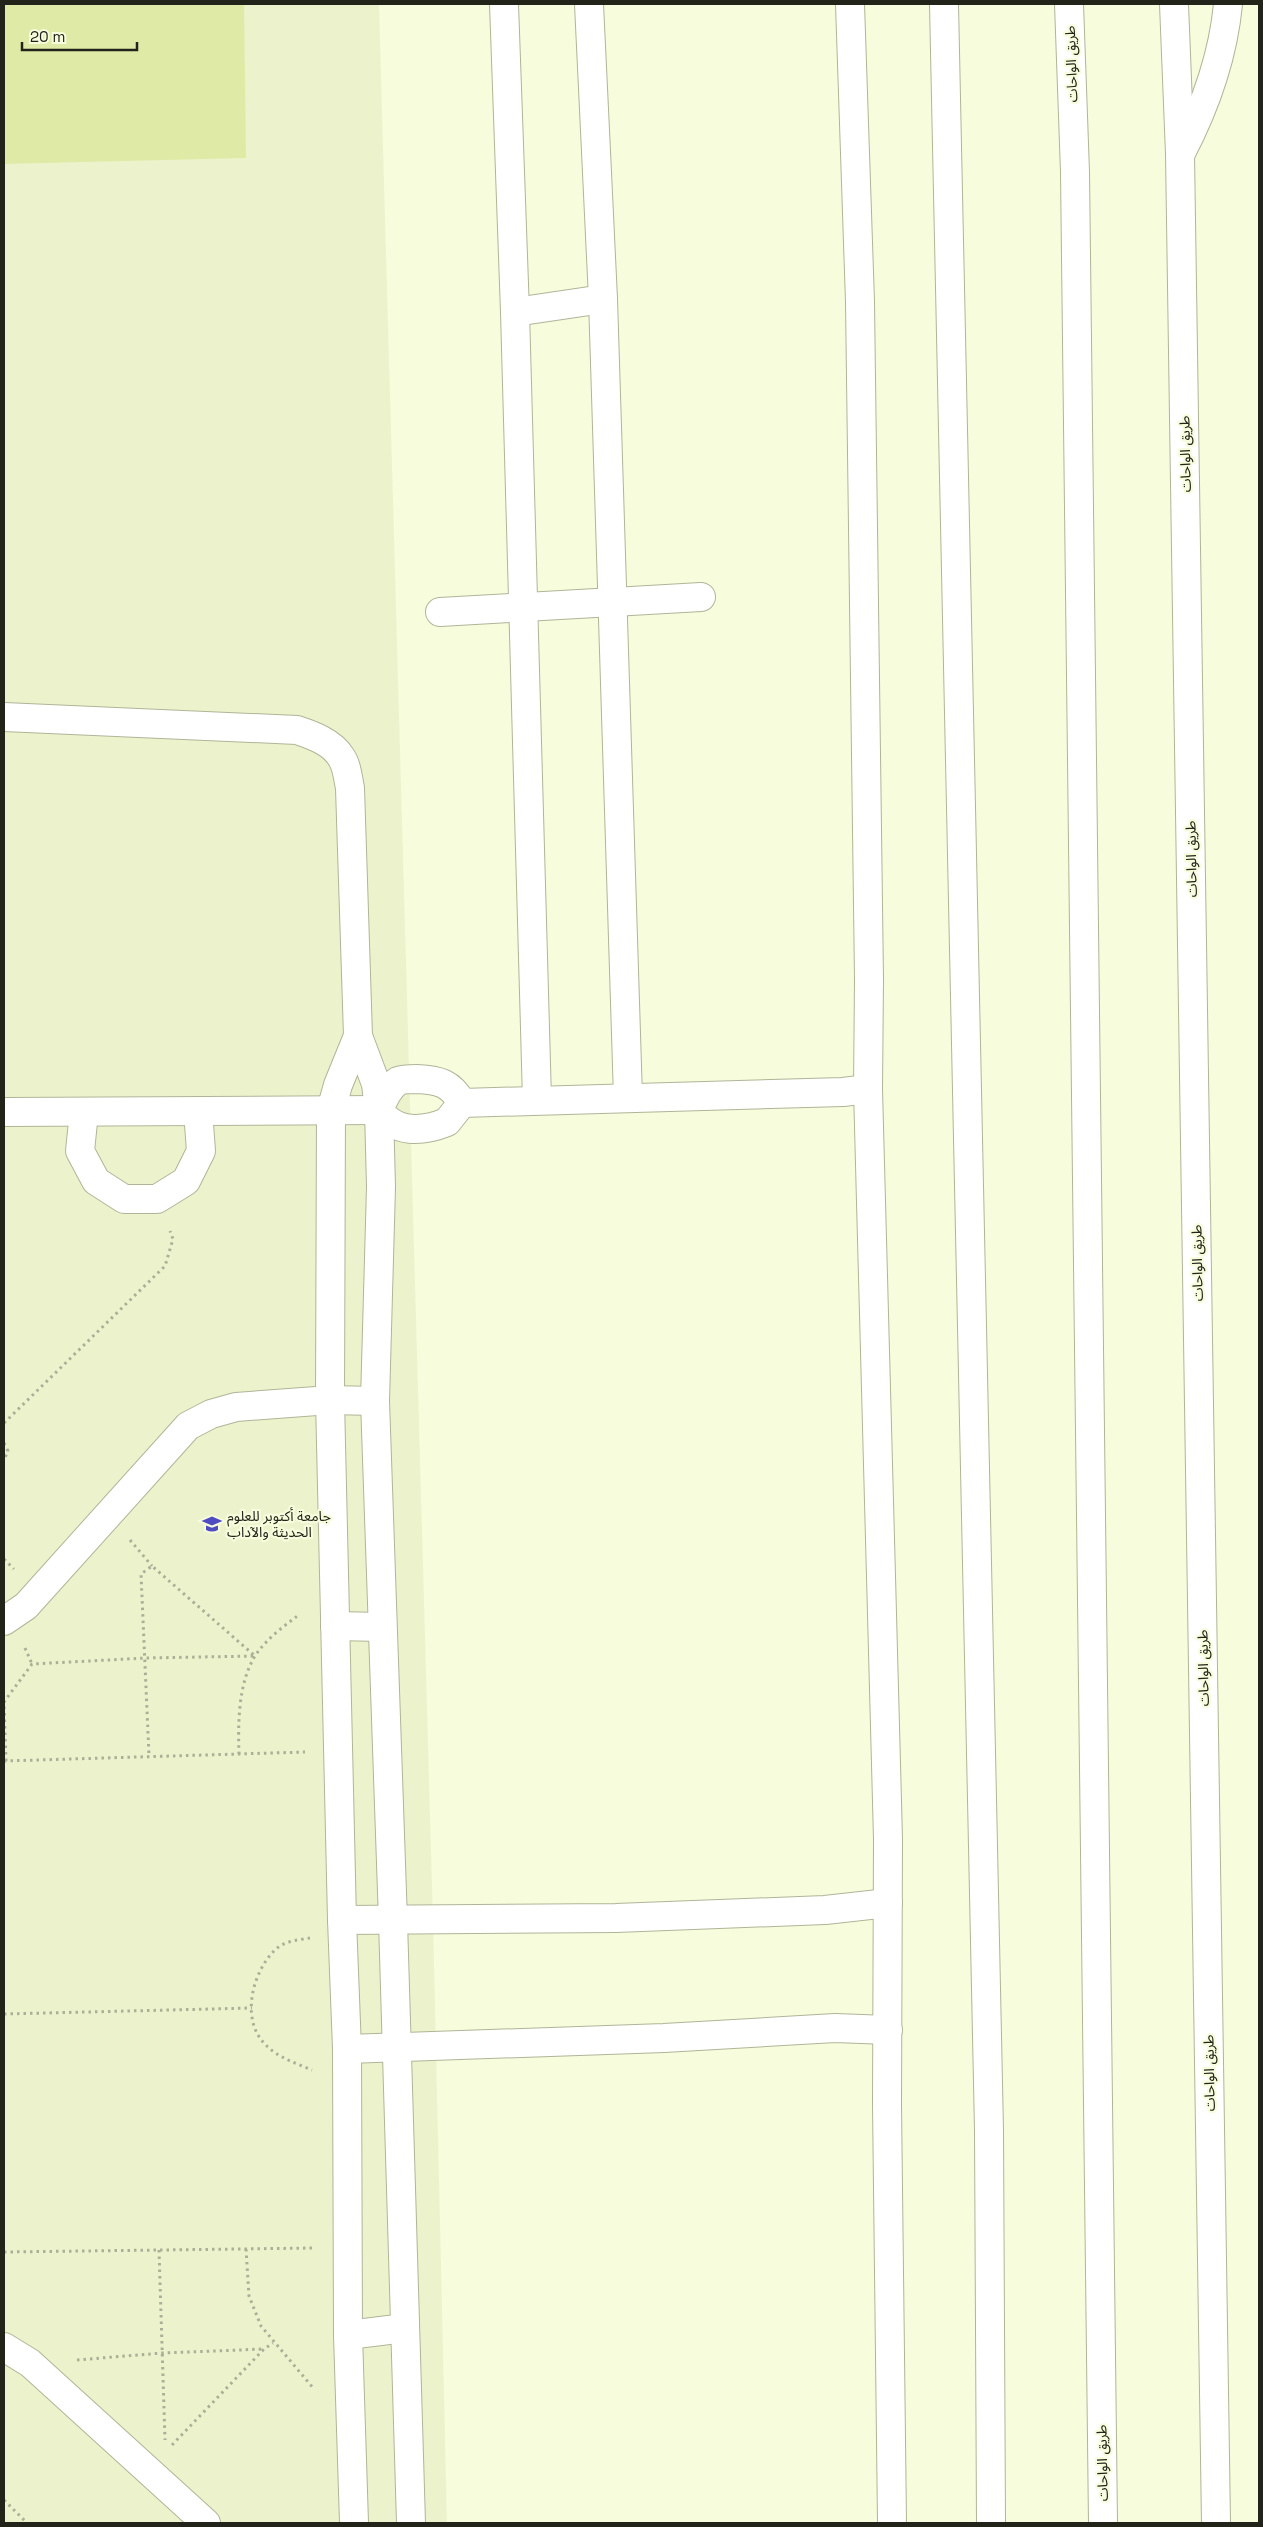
<svg xmlns="http://www.w3.org/2000/svg" width="1263" height="2527" font-family="'Space Grotesk','Noto Sans Arabic',sans-serif">
<style>
.built{fill:#ecf3cc}
.green{fill:#e0eaa7}
.lines{fill:none;stroke-linecap:round;stroke-linejoin:round}
.minor-casing{stroke:#b0b598;stroke-width:30}
.highway-casing{stroke:#b0b598;stroke-width:30}
.path{stroke:#abaf97;stroke-width:3;stroke-dasharray:2.5 4;stroke-linecap:butt}
.minor{stroke:#fff;stroke-width:28}
.highway{stroke:#fff;stroke-width:28}
.labels{text-anchor:middle;stroke-width:4.5;stroke-linejoin:round;paint-order:stroke}
.street-label{font-size:14px;fill:#222419;stroke:#f7fcdd}
.poi-label{font-size:14px;fill:#222419;stroke:#f7fcdd;text-anchor:start}
</style>
<rect width="100%" height="100%" fill="#f7fcdd"/>
<path class="built" d="M4,4H379L433,1920L447,2523H4Z"/>
<path class="green" d="M4,4H244L246,158L4,164Z"/>
<g class="lines">
<g class="minor-casing">
<g id="minor">
<path d="M504,4L515,312L537,1100"/>
<path d="M589,4L603,299L628,1098"/>
<path d="M850,4L860,302L869,980L868,1089L888,1839L887,2104L892,2523"/>
<path d="M944,4L989,2130L991,2523"/>
<path d="M515,312L603,299"/>
<path d="M440,612L701,597"/>
<path d="M4,717L297,730C312,735 332,742 341,757C347,765 348,779 350,788L358,1036L376,1084L379,1110L381,1187L375,1401L393,1921L411,2523"/>
<path d="M462,1103L843,1092L868,1089"/>
<path d="M379,1110C383,1100 389,1087 398,1081C403,1079 412,1079 417,1079C439,1080 451,1083 462,1103"/>
<path d="M379,1110C395,1134 422,1132 447,1122L462,1103"/>
<path d="M4,1112L379,1110"/>
<path d="M84,1112L80,1151L96,1181L124,1199H157L186,1181L201,1151L198,1111"/>
<path d="M4,1621L26,1606L188,1426L211,1414L236,1407L330,1400L375,1401"/>
<path d="M335,1626L382,1627"/>
<path d="M342,1920L616,1918L825,1910L888,1903"/>
<path d="M347,2049L664,2038L835,2028L888,2030"/>
<path d="M348,2335L405,2328"/>
<path d="M4,2347L30,2363L206,2523"/>
<path d="M354,2523L348,2335L347,2049L342,1920L330,1400L331,1110L338,1085L358,1036"/>
</g>
</g>
<g class="highway-casing">
<g id="highway">
<path d="M1069,4L1075,172L1103,2523"/>
<path d="M1174,4L1180,154L1216,2523"/>
<path d="M1181,153C1206,105 1223,57 1228,4"/>
</g>
</g>
<g class="path">
<path d="M4,1423L165,1266L173,1239L170,1231"/>
<path d="M4,1443L8,1451L4,1460"/>
<path d="M130,1540L152,1566"/>
<path d="M4,1559L14,1569"/>
<path d="M25,1648L32,1664"/>
<path d="M239,1754C238,1723 238,1684 255,1656C266,1639 284,1626 300,1614"/>
<path d="M4,1761L305,1752"/>
<path d="M6,1761L4,1702L32,1664L146,1658L255,1656L152,1566L141,1574L149,1756"/>
<path d="M310,1938C298,1940 283,1941 274,1951C253,1972 241,2017 263,2042C276,2057 295,2063 312,2070"/>
<path d="M4,2014L252,2008"/>
<path d="M246,2249L249,2296L261,2326L314,2389"/>
<path d="M159,2250L165,2440"/>
<path d="M4,2252L315,2248"/>
<path d="M77,2360L162,2353L264,2349"/>
<path d="M172,2445L264,2349L273,2343"/>
<path d="M4,2500L27,2523"/>
</g>
<use href="#minor" class="minor"/>
<use href="#highway" class="highway"/>
</g>
<defs>
<g id="university-bare" transform="scale(1.5)"><path d="M0-5L7-2L0 1L-7-2ZM-4 1L0 2.5L4 1V4Q0 6-4 4Z" fill="#4f4cc2" stroke="#f7fcdd" stroke-width="2.5" paint-order="stroke"/></g>
</defs>
<g fill-rule="evenodd">
<use href="#university-bare" x="212" y="1524"/>
</g>
<g class="labels">
<g class="street-label">
<text transform="translate(1071 64) rotate(-92)" y="5">طريق الواحات</text>
<text transform="translate(1185 454) rotate(-91)" y="5">طريق الواحات</text>
<text transform="translate(1191 859) rotate(-91)" y="5">طريق الواحات</text>
<text transform="translate(1197 1263) rotate(-91)" y="5">طريق الواحات</text>
<text transform="translate(1203 1668) rotate(-91)" y="5">طريق الواحات</text>
<text transform="translate(1209 2073) rotate(-91)" y="5">طريق الواحات</text>
<text transform="translate(1102 2463) rotate(-91)" y="5">طريق الواحات</text>
</g>
<g class="poi-label">
<text x="227" y="1521">جامعة أكتوبر للعلوم<tspan x="227" dy="16">الحديثة والآداب</tspan></text>
</g>
</g>
<rect width="1263" height="2527" fill="none" stroke="#222419" stroke-width="10"/>
<path d="M22 42v8h115v-8" fill="none" stroke="#222419" stroke-width="2.5"/>
<text x="30" y="42" font-size="15" fill="#222419" stroke="#f7fcdd" stroke-width="4" paint-order="stroke">20 m</text>
</svg>
